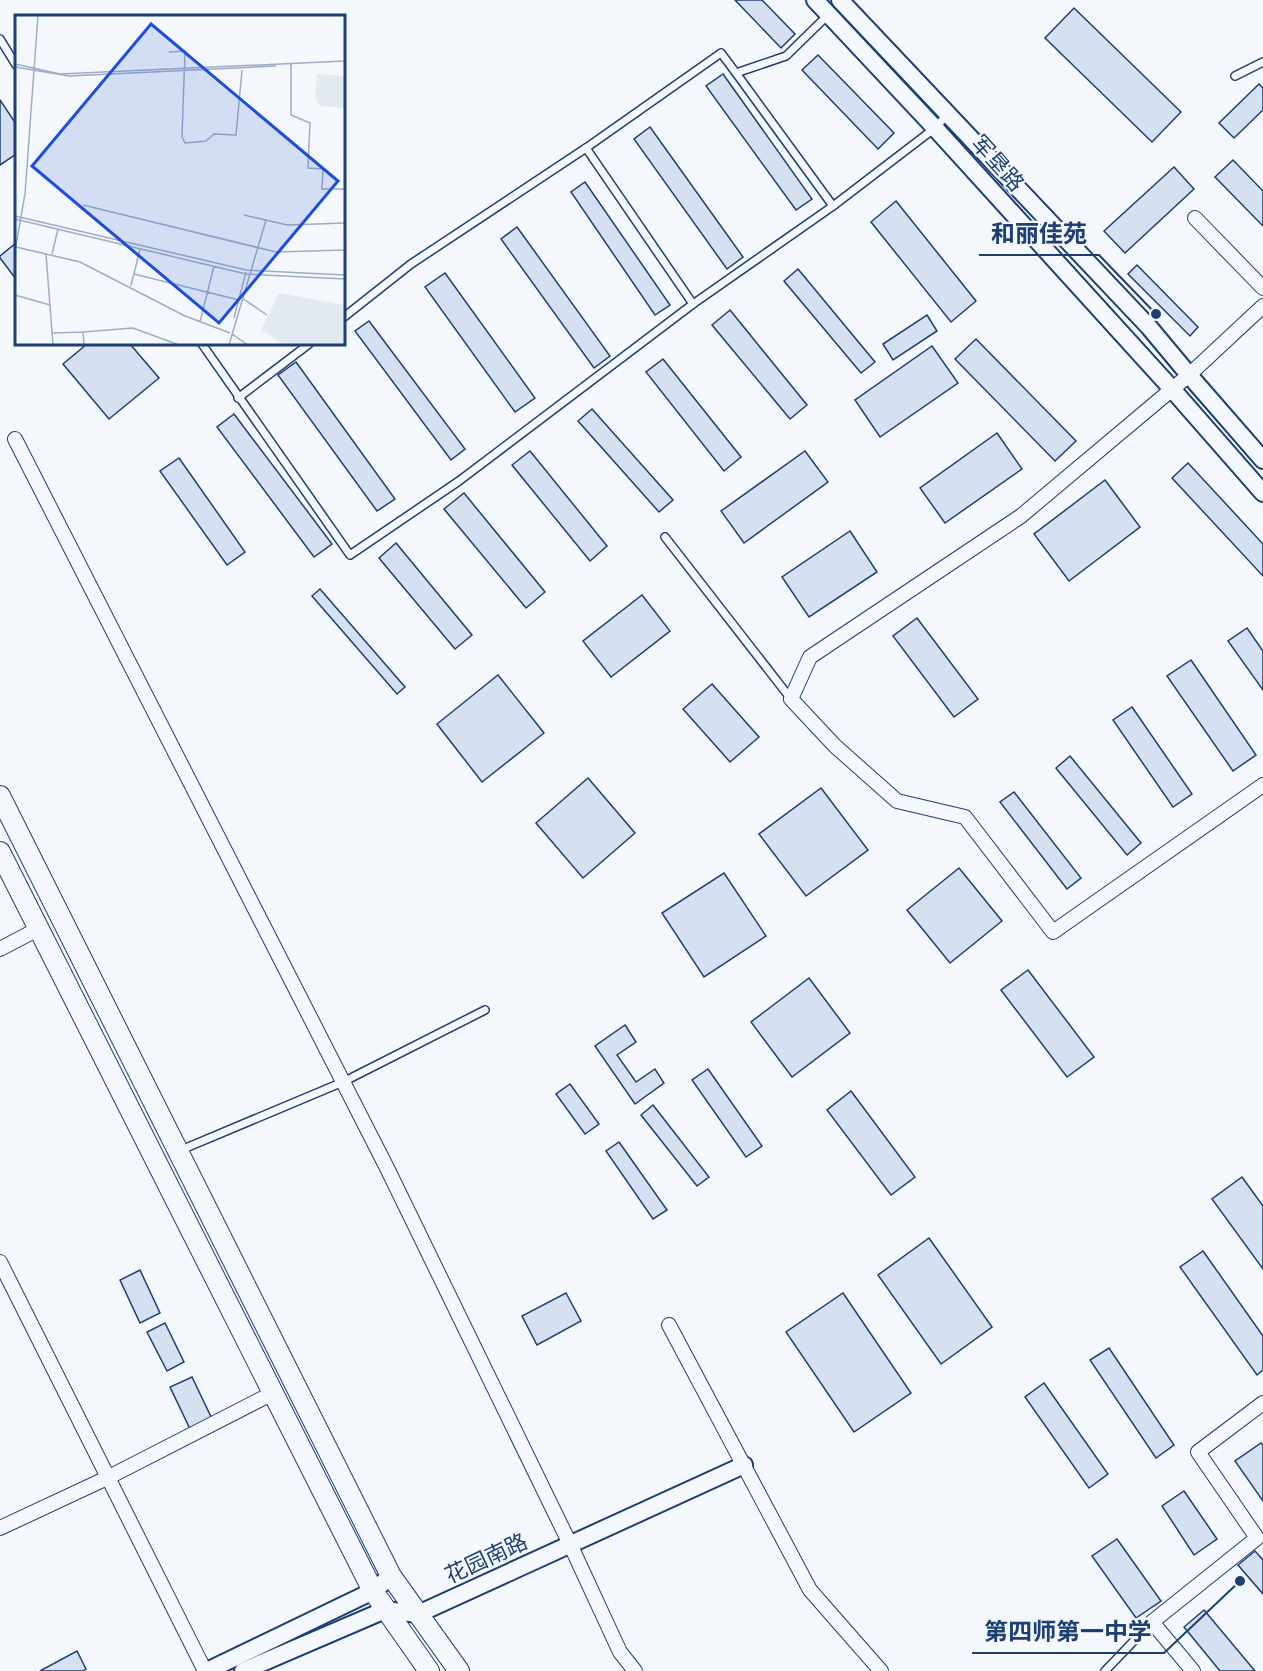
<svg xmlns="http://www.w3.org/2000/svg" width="1263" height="1671" font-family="'Alegreya Sans','Noto Sans SC',sans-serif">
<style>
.building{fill:#d5e0f0;stroke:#1d3f73;stroke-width:1.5}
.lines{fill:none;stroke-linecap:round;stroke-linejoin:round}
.service-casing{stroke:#1d3f73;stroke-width:10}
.minor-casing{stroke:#1d3f73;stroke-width:16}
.tertiary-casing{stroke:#1d3f73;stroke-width:20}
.secondary-casing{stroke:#1d3f73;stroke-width:22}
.service{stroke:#f4f7fb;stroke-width:7}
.minor{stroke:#f4f7fb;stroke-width:14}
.tertiary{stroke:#f4f7fb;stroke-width:16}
.secondary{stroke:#f4f7fb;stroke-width:20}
.labels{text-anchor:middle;stroke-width:4.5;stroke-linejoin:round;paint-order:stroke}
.street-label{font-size:22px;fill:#1d3f73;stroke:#f4f7fb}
.inset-road{fill:none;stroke:#9eadc5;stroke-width:1.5}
.view{fill:#1d4ed8;fill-opacity:0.15;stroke:#1d4ed8;stroke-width:3}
.inset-edge{fill:none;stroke:#1d3f73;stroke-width:3}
.leader{fill:none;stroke:#1d3f73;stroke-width:2}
.callout-dot{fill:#1d3f73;stroke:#f4f7fb;stroke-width:2}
.callout-label{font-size:24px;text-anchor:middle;font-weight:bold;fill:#1d3f73;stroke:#f4f7fb;stroke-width:4.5;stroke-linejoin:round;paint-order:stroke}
</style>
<rect width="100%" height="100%" fill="#f4f7fb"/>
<g class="building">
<path d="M735,0H762L795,34L781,48Z"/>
<path d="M1074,8L1181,112L1152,142L1045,38Z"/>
<path d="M818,55L894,133L878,149L802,70Z"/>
<path d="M723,74L812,199L796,210L706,86Z"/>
<path d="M1259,84L1263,88V110L1234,138L1219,123Z"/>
<path d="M0,100L16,124V154L0,165Z"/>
<path d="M650,127L743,257L727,269L634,139Z"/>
<path d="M1233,160L1263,191V226L1215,177Z"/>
<path d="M1174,167L1194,189L1125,253L1104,231Z"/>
<path d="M585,182L670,305L655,315L571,192Z"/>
<path d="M896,201L976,301L951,322L871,222Z"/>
<path d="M517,227L610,356L594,368L501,239Z"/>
<path d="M16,243V279L0,258V256Z"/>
<path d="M1137,265L1198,327L1190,336L1128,274Z"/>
<path d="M798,269L875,362L861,373L784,281Z"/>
<path d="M445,273L535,398L515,412L425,287Z"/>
<path d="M730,310L807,405L790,419L712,325Z"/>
<path d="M927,315L937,331L893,360L883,344Z"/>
<path d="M369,321L465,449L451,460L355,331Z"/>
<path d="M976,339L1076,441L1055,461L955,359Z"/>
<path d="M87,344H130L159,378L109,419L63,364Z"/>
<path d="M932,346L958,383L880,437L855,400Z"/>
<path d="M663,359L741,457L724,471L646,372Z"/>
<path d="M296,362L395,499L377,511L278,375Z"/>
<path d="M592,409L673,500L659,512L578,421Z"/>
<path d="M234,414L332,544L314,557L217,427Z"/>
<path d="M997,433L1022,469L945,523L920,488Z"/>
<path d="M530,451L607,546L590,561L512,465Z"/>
<path d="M805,451L828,482L744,543L721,511Z"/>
<path d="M179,458L245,552L227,565L160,471Z"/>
<path d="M1188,463L1263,544V576L1172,478Z"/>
<path d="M1105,480L1140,527L1069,581L1034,534Z"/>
<path d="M464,493L545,592L526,608L444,509Z"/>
<path d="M850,531L877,572L809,617L782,577Z"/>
<path d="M396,543L472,635L455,649L379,558Z"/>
<path d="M320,589L405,687L397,694L312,596Z"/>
<path d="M642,595L670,631L611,677L583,641Z"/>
<path d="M917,618L978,699L954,717L893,636Z"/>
<path d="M1247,628L1263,651V690L1228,641Z"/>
<path d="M1191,660L1256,755L1233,771L1167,676Z"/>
<path d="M498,675L544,733L482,782L437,724Z"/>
<path d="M712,684L759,737L730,762L683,709Z"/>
<path d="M1132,707L1192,794L1173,807L1113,720Z"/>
<path d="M1070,756L1141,843L1127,855L1056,768Z"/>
<path d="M588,778L635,833L583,878L536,823Z"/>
<path d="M821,788L868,850L806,896L759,834Z"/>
<path d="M1014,792L1081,878L1067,889L1000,802Z"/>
<path d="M959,868L1002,921L950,963L907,910Z"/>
<path d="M724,873L766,936L704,977L662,913Z"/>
<path d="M1028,970L1094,1057L1067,1077L1001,990Z"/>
<path d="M809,978L850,1033L792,1077L751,1022Z"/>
<path d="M625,1025L636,1042L617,1055L636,1082L655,1069L664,1083L635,1104L595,1046Z"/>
<path d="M708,1069L762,1146L746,1157L692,1080Z"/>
<path d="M570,1084L599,1124L585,1134L556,1094Z"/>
<path d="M851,1091L915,1177L891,1195L827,1110Z"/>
<path d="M653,1105L709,1177L697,1186L641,1115Z"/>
<path d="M619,1142L667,1210L653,1219L606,1151Z"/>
<path d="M1242,1177L1263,1206V1269L1212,1199Z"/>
<path d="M929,1238L992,1327L941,1364L878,1275Z"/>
<path d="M1203,1251L1263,1336V1370L1257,1375L1180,1267Z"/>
<path d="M140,1270L160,1313L140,1323L120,1280Z"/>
<path d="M566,1293L581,1321L537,1345L522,1316Z"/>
<path d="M843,1293L911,1393L854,1432L786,1332Z"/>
<path d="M165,1323L184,1362L167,1371L147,1332Z"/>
<path d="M1109,1348L1174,1445L1156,1458L1090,1360Z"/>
<path d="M192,1377L213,1421L191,1431L170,1387Z"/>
<path d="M1044,1383L1108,1474L1089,1488L1025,1397Z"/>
<path d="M1261,1443L1263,1445V1501L1235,1461Z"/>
<path d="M1184,1491L1217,1539L1194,1555L1162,1506Z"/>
<path d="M1117,1539L1161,1601L1136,1618L1092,1556Z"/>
<path d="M1255,1551L1263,1560V1594L1238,1565Z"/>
<path d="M1204,1610L1255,1671H1220L1184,1627Z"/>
<path d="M77,1651L86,1669L83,1671H40Z"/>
</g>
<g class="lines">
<g class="service-casing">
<g id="service">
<path d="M0,39L16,65"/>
<path d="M736,73L833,206"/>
<path d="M1235,76L1263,62"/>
<path d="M586,148L693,304"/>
<path d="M344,317L411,264L586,148L721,53L736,73L786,56L828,15"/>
<path d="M202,344L350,555L459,481L693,304L833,206L935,128L948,114"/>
<path d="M238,398L309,344"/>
<path d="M665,537L791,699"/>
<path d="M181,1150L343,1082L485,1010"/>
<path d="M1105,1671L1152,1622"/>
</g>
</g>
<g class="minor-casing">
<g id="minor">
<path d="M1195,218L1263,288"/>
<path d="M1263,306L1189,375L1021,516L810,657L791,699L835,746L897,801L965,817L1053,932L1263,785"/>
<path d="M15,439L387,1168L570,1544L620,1652L635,1671"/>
<path d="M0,949L38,929"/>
<path d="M0,1262L205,1671"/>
<path d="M669,1325L810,1590L881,1671"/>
<path d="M0,1528L107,1478L273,1393"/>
<path d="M1193,1671L1152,1622L1257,1538L1198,1452L1263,1403"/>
</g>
</g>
<g class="tertiary-casing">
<g id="tertiary">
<path d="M815,0L935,128L1172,389L1263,493"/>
<path d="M840,0L1149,327L1189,375L1263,460"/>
<path d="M207,1671L373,1591L391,1576"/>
<path d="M243,1671L385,1610L418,1614L744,1465"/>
</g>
</g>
<g class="secondary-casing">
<g id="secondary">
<path d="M0,796L391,1576L459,1671"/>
<path d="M0,852L373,1591L429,1671"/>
</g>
</g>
<use href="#service" class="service"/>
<use href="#minor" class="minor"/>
<use href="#tertiary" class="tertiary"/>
<use href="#secondary" class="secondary"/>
</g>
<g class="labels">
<g class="street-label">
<text transform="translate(998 163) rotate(48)" y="8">军垦路</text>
<text transform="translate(486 1558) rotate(-25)" y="8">花园南路</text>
</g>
</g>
<g transform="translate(15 15)">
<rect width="330" height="330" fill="#f4f7fb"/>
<path d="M302,59L330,61V93L305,91L300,82ZM264,278L330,290V330H269L246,315Z" fill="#e3e9f0"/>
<path class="inset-road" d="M154,37L170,36L167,122L170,128L191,126L199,119L221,120L227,55M0,49L45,59L330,46M276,49V100L295,108L293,153L308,154L307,174H330M0,52L54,61L261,51M68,190L261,237L330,235M229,200L272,210L330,208M0,201L231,255L330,260M0,204L231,259L330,264M1,232L65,247L170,301L215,318M0,236L10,179L23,0M31,239L38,330M37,239L43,214M119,259L224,285M116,271L125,234M0,280L35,290M227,283L252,300M219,303L231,257M185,307L199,251M68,317L118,313L164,330M38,318L68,317L69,330M217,319L233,330M214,330L251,205"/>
<path class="view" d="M136,9L323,166L204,308L17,151Z"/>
<rect width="330" height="330" class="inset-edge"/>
</g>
<path class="leader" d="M1156 314L1099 255H979M1240 1581L1164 1653H972"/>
<g class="callout-dot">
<circle cx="1156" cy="314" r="6"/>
<circle cx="1240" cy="1581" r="6"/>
</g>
<g class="callout-label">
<text x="1039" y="242">和丽佳苑</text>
<text x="1068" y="1640">第四师第一中学</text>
</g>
</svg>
